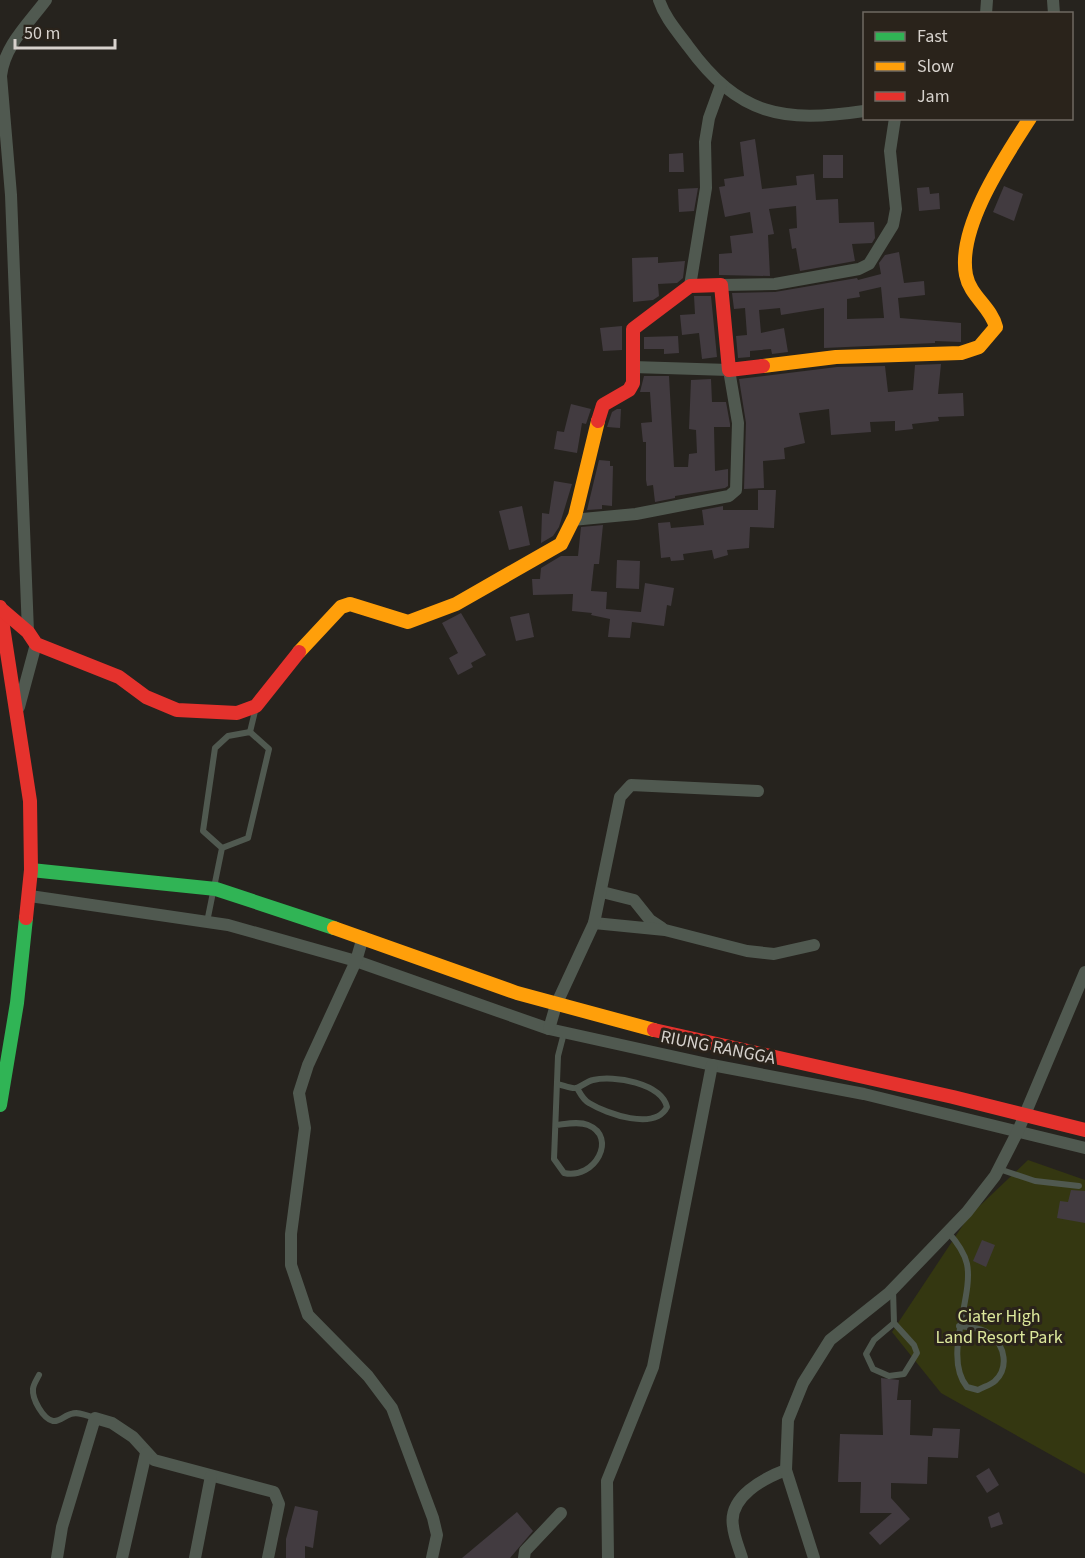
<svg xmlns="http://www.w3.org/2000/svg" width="1085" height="1558" font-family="'Source Sans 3',sans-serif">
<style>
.green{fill:#343711}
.building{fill:#423b40;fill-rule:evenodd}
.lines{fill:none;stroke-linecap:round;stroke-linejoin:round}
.lane{stroke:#505950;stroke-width:6}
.street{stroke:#505950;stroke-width:12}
.fast{stroke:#30b455;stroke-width:14}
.slow{stroke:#ff9f0a;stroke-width:14}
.jam{stroke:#e5322d;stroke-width:14}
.labels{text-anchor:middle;stroke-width:6;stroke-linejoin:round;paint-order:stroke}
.street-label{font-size:18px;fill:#d7d2cd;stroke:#2a231b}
.park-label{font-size:18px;fill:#dde89c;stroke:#2a231b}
</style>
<rect width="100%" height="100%" fill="#26231e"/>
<path class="green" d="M1028,1160L1085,1180V1474L941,1393L892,1332L969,1216Z"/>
<g class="building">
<path d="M755,139L762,189L797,185L796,176L814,174L816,200L838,199L839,223L874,222L875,238L872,243L852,244L855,261L800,271L796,248L792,249L789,229L797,228L796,206L769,209L774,234L768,235L770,276L719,275V254L732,253L730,236L753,233L750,212L725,217L719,187L725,186L724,179L744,176L740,142Z"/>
<path d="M683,153L684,172H669V154Z"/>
<rect x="823" y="155" width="20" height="23"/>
<path d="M1004,186L1023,194L1014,221L993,212Z"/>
<path d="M929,187L930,194L939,193L940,209L919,211L917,188Z"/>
<path d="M698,188L694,211L679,212L678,189Z"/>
<path d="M899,252L904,283L924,281L925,295L898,298L900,318L961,323V342L935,341V343L824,348V308L781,315L780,308L759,310L761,333L784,328L788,352L772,354L771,349L750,351V357L738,358L736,336L747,335L745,308L734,309L732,293L775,292L857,278L858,280L881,274L879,263L885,255ZM881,287L884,318L847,319V299L860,297L859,292Z"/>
<path d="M658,257V263L685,261L683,278L677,283L658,284L659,296L653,300L633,302L632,258Z"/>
<path d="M711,296L717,357L702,359L699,333L682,335L680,315L695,314L694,296Z"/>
<path d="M622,326V350L603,351L600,328Z"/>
<path d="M678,336L679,353L664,354V349H644V337Z"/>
<path d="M941,364L938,394L963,393L964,416L938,417L939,421L912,424L913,429L895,431V421L870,422L871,432L831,435L829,409L799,413L805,443L784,448L785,459L763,461L764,488L744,489L746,423L739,379L837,367L885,366L888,392L913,390L915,365Z"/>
<path d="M644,376H669L674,467H688L689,454L697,453L696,430L689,429L691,380L711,379L712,402H726L730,424V427H714L715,471L728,469V486L725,488L675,496V498L655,502L653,485L647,486L646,480V442H643L641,423L652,422L650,392H640Z"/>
<path d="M571,404L591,409L586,424L582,423L577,453L554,449L557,431L564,432Z"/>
<path d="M617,409H621L620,428L607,427L612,412Z"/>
<path d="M599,460L610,461V466H613L612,506L602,505V509L587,510Z"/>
<path d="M554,481L572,484L559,527L553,536L541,543L542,513L549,514Z"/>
<path d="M758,490H776L774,528L750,527L749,548L727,550L728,555L714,559L712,550L683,554L684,560L671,561L670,557L661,558L658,523L670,522L671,528L704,525L702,510L723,506V510H758Z"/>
<path d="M522,506L530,545L509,550L499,511Z"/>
<path d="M603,525L599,564H594L591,591L607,592L606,609L641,612L645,583L674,588L671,606L667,605L664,626L632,622L630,638L608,637L610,619L591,615L592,613L572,611L573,594L533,595L532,579H540L541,568L561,556H578L581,527Z"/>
<path d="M617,560L640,561L639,589L616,588Z"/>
<path d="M461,613L486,655L471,663L473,667L458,675L449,658L458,653L442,623Z"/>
<path d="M529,613L534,637L516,641L510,617Z"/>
<path d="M1071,1190L1085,1191V1223L1057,1218L1060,1201L1068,1202Z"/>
<path d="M982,1240L995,1245L986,1267L973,1261Z"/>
<path d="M881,1378L899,1380L897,1400H911L910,1435L932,1436L933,1428L960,1429L958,1458L928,1457L927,1484L891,1483V1498L910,1519L880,1545L869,1533L892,1513H860L861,1482H838L840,1434L883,1435Z"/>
<path d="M989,1468L999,1485L987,1493L976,1476Z"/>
<path d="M295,1506L318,1511L313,1548L305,1546V1558H286V1539Z"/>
<path d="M517,1512L533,1531L510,1558H462Z"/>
<path d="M999,1512L1003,1524L991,1528L988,1517Z"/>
</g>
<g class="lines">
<g class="lane">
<path d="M250,732L256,707"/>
<path d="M207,922L222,848L203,831L215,748L228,736L250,732L269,749L248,838L222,848"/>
<path d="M557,1084C563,1085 571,1089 576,1088C581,1087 587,1081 593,1080C614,1075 661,1083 667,1107C655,1131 607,1114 589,1103C583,1100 580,1093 577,1088"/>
<path d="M556,1125C566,1124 579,1121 588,1125C618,1137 595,1180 564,1173L554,1159L558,1056L564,1033"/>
<path d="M999,1169L1035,1181L1079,1186"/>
<path d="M948,1232C956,1241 964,1251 967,1264C974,1297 942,1356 967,1387L978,1390C983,1387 991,1385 995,1381C1009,1368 1005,1346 991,1335C983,1328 969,1327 959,1326"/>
<path d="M893,1290L894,1323L914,1345L917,1353L904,1374L889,1376L873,1369L866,1354L874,1340L894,1323"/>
<path d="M39,1375C37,1379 33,1385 33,1389C32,1399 43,1419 53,1421C60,1422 65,1415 71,1414C79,1411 87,1416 95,1418"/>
</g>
<g class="street">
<path d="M659,0C665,18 677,31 688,46C739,116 783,123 864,111"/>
<path d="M1053,0L1054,14"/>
<path d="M986,14L987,0"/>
<path d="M721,285L775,284L859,269L869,264L893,225L896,209L890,151L895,118"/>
<path d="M690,286L706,188L705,142L709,118L721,85"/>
<path d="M572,520L636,514L729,496L736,490L738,423L729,370L633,367"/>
<path d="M28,632L11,195L1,76C4,46 29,23 46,0"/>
<path d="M19,707L36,644"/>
<path d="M602,892L634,900L650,920L662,928"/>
<path d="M30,896L228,925L356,961L549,1029L712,1065L864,1094L1085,1148"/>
<path d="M594,923L665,930L747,951L774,954L814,945"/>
<path d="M363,937L356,961L308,1065L299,1093L305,1128L291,1234V1265L308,1315L368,1376L392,1408L433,1518L437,1535L432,1558"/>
<path d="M549,1029L556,1005L594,923L620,797L631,785L758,791"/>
<path d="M57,1558L62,1527L95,1418L112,1423L133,1437L154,1460L274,1492L279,1504L268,1558"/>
<path d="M122,1558L146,1453"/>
<path d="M195,1558L211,1476"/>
<path d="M524,1558L525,1551L561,1513"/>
<path d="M608,1558L607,1481L653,1367L712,1065"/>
<path d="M742,1558C739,1548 734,1537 733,1526C728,1497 764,1478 786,1470"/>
<path d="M814,1558L786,1470L788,1420L803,1383L830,1340L889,1293L967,1212L995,1176L1018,1131L1085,972"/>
</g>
<g class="fast">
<path d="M31,870L216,889L334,928"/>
<path d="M0,1105L17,1003L26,918"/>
</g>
<g class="slow">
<path d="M763,366L836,357L961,353L979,347L996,327C991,307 970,296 966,275C957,227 1005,157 1030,118"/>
<path d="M299,652L341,607L350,604L408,622L456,604L561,544L575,516L598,421"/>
<path d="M334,928L517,993L654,1030"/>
</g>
<g class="jam">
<path d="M598,421L603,405L629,390L633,383V329L690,286L721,285L729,370L763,366"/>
<path d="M0,607L30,801L31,870L26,918"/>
<path d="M0,608L28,632L36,644L119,677L146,697L177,710L237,713L256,706L299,652"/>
<path d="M654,1030L953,1097L1085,1130"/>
</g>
</g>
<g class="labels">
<g class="street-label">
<text transform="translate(718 1047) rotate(11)" y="6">RIUNG RANGGA</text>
</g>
<g class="park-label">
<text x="999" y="1322">Ciater High<tspan x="999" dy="21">Land Resort Park</tspan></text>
</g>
</g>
<rect x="863" y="12" width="210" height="108" fill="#2a231b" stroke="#6f6962" stroke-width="1.5"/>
<rect x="875" y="32" width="30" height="9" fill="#30b455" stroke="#6f6962" stroke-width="1.5"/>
<text x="917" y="42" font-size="18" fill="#d7d2cd">Fast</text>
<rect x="875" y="62" width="30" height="9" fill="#ff9f0a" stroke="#6f6962" stroke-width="1.5"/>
<text x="917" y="72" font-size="18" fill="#d7d2cd">Slow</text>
<rect x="875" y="92" width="30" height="9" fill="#e5322d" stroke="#6f6962" stroke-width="1.5"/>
<text x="917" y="102" font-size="18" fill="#d7d2cd">Jam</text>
<path d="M15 39v9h100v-9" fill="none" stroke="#d7d2cd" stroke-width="3"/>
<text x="24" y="39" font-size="18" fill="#d7d2cd" stroke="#2a231b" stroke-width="4.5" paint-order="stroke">50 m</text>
</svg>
